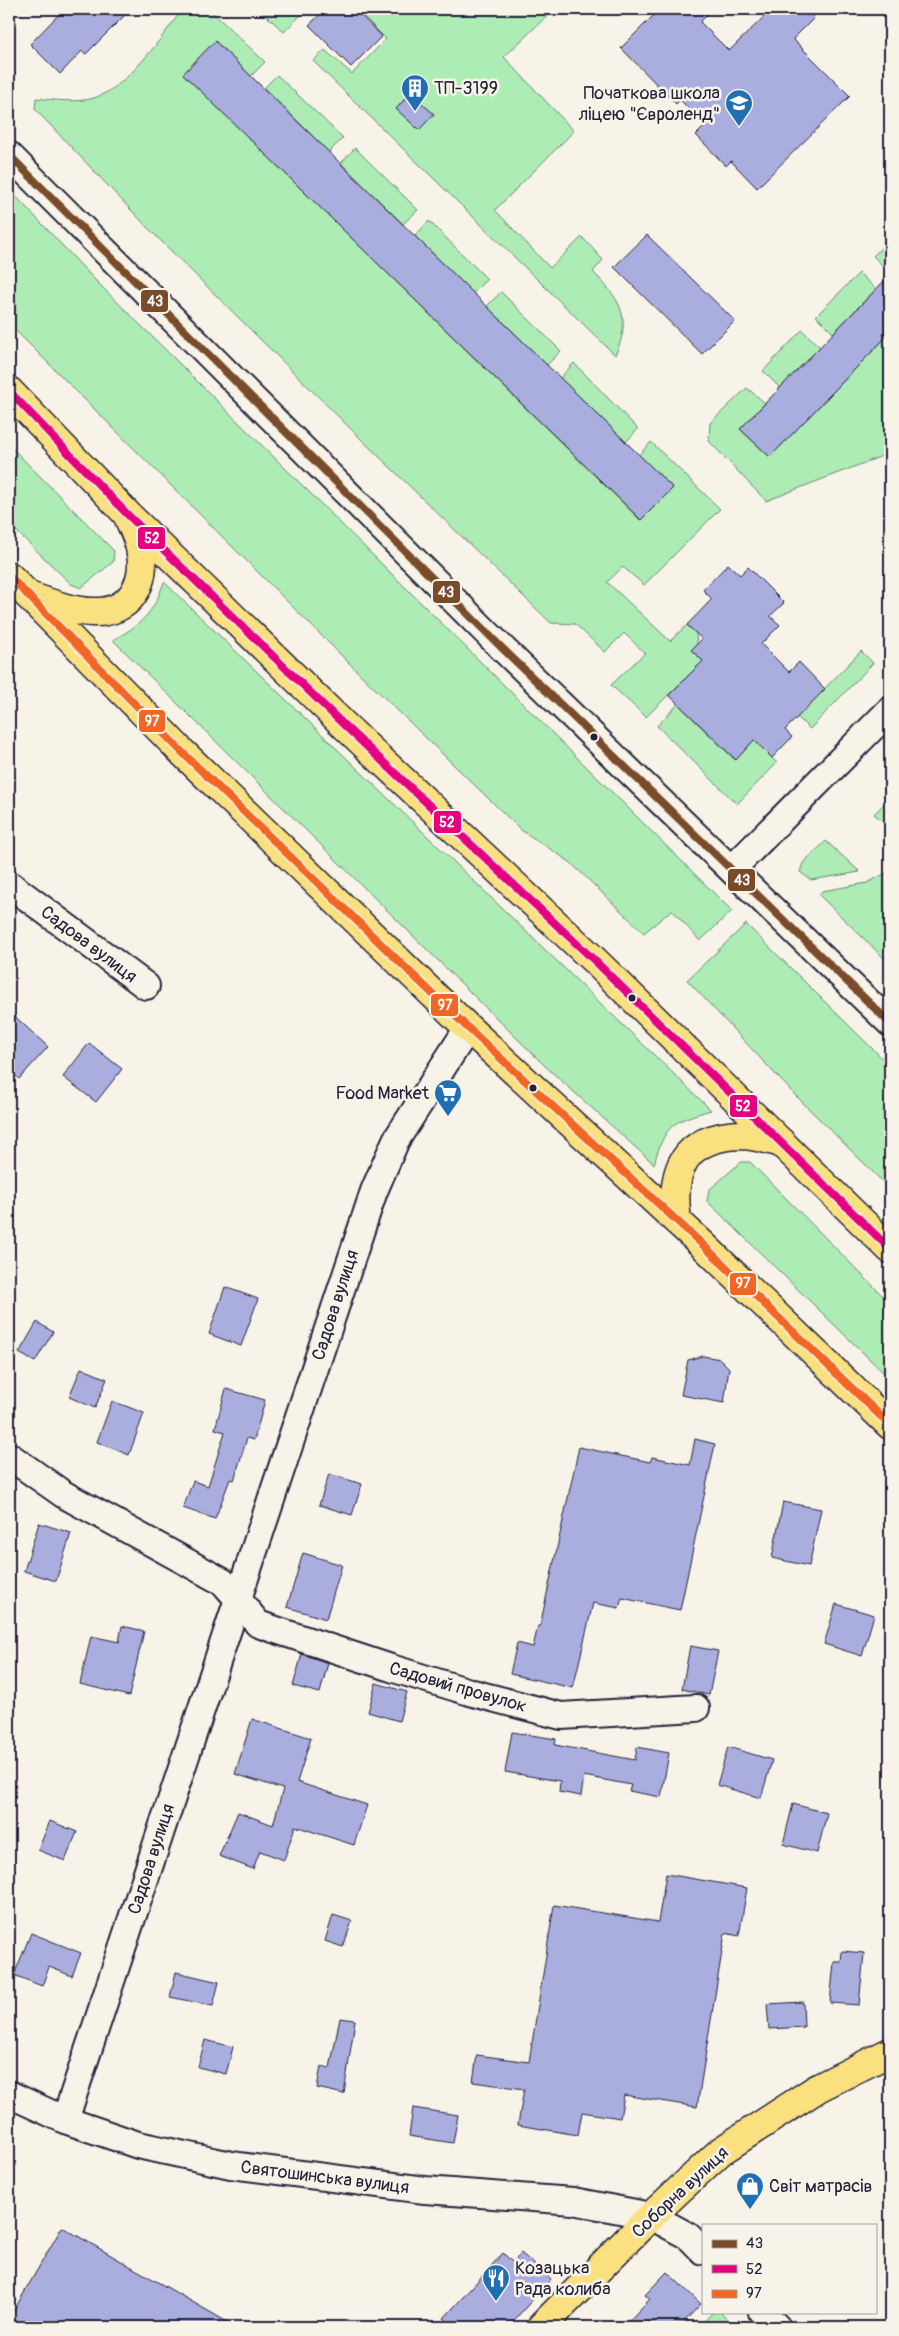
<svg xmlns="http://www.w3.org/2000/svg" width="899" height="2336" font-family="Pangolin,sans-serif">
<style>
.green{fill:#adecb4;stroke:#688778}
.building{fill:#aaaedf;stroke:#22223b}
.lines{fill:none;stroke-linecap:round;stroke-linejoin:round}
.minor-casing{stroke:#22223b;stroke-width:30}
.major-casing{stroke:#22223b;stroke-width:31}
.highway-casing{stroke:#22223b;stroke-width:31}
.minor{stroke:#f7f3e8;stroke-width:26}
.major{stroke:#fbe080;stroke-width:28}
.highway{stroke:#fbe080;stroke-width:28}
.bus-1-casing{stroke:#f7f3e8;stroke-width:11}
.bus-2-casing{stroke:#f7f3e8;stroke-width:11}
.bus-3-casing{stroke:#f7f3e8;stroke-width:11}
.bus-1{stroke:#7a4b2a;stroke-width:8}
.bus-2{stroke:#e5007d;stroke-width:8}
.bus-3{stroke:#f26522;stroke-width:8}
.bus-dot{fill:#22223b;stroke:#f7f3e8;stroke-width:2}
.labels{text-anchor:middle;stroke-width:5;stroke-linejoin:round;paint-order:stroke}
.poi-label{font-size:18px;fill:#22223b;stroke:#f7f3e8;text-anchor:start}
.street-label{font-size:18px;fill:#22223b;stroke:#f7f3e8}
.line-badge{stroke:#f7f3e8;stroke-width:2}
.badge-label{font-size:14px;text-anchor:middle;font-weight:bold;fill:#fff}
</style>
<rect width="100%" height="100%" fill="#f7f3e8"/>
<filter id="ink" filterUnits="userSpaceOnUse"><feTurbulence type="fractalNoise" baseFrequency=".02" numOctaves="2"/><feDisplacementMap in="SourceGraphic" scale="10" xChannelSelector="R" yChannelSelector="G"/><feConvolveMatrix kernelMatrix="1 2 1 2 8 2 1 2 1" color-interpolation-filters="sRGB"/></filter>
<g filter="url(#ink)">
<g class="green">
<path d="M183,9H209L265,62L251,76L215,41L184,74L640,520L673,488L639,455L651,442L720,509L644,585L623,567L607,582L670,641L687,625L696,633L697,644L691,650L703,661L646,717L611,685L645,653L624,633L605,652L575,624L551,623L363,441L151,231L35,109L36,98C54,100 77,103 94,98C130,86 160,38 183,9Z"/>
<path d="M259,9H307L284,32Z"/>
<path d="M356,9H545L549,14L504,57L574,131L495,210L550,268L582,237L603,260L593,272C620,299 633,318 615,355L313,61L325,50L352,74L386,39Z"/>
<path d="M277,75L343,138L329,152L264,88Z"/>
<path d="M355,148L418,210L403,224L341,163Z"/>
<path d="M9,189L94,279L732,911L700,941L672,910L644,933L570,862L521,830L362,676L9,324Z"/>
<path d="M429,221L487,279L473,293L415,236Z"/>
<path d="M890,239V273L873,256Z"/>
<path d="M859,273L876,289L833,333L816,316Z"/>
<path d="M501,292L561,351L547,365L487,306Z"/>
<path d="M802,330L820,347L780,388L763,371Z"/>
<path d="M890,333V453L766,501L709,441L710,423L747,388L765,403L740,429L770,457Z"/>
<path d="M574,363L638,429L626,442L560,378Z"/>
<path d="M9,445L114,551L113,562L81,588L71,584L9,524Z"/>
<path d="M164,582L711,1110C672,1121 665,1125 654,1164L544,1065L113,640C142,624 153,614 164,582Z"/>
<path d="M861,651L873,663L810,729L797,717Z"/>
<path d="M678,704L735,760L754,740L777,763L737,804L657,726Z"/>
<path d="M890,798V828L874,814Z"/>
<path d="M826,841L860,872L811,880L800,872L803,863Z"/>
<path d="M890,871V964L819,895L822,891L867,883Z"/>
<path d="M746,924L890,1066V1189L793,1093L687,980Z"/>
<path d="M741,1162H750L890,1303V1379L707,1201L709,1190Z"/>
<path d="M713,2312H720L734,2327H699Z"/>
</g>
<g class="building">
<path d="M64,9H131L86,54L82,51L60,74L30,44Z"/>
<path d="M326,9H354L382,36L351,67L309,25Z"/>
<path d="M660,9H713L700,22L729,51L772,9H805L814,18L793,39L850,96L757,188L731,161L726,166L696,135L706,125L680,100L676,104L621,48Z"/>
<path d="M215,41L673,488L641,520L183,74Z"/>
<path d="M410,93L434,114L419,130L396,109Z"/>
<path d="M647,235L735,321L702,354L614,267Z"/>
<path d="M890,275V333L770,457L740,429Z"/>
<path d="M728,564L740,575L748,567L784,603L770,616L780,625L761,644L789,672L799,662L825,689L785,730L792,737L772,758L754,740L736,760L669,695L703,661L691,650L702,639L687,625L712,599L703,590Z"/>
<path d="M9,1011L48,1047L19,1079L9,1069Z"/>
<path d="M89,1043L122,1069L96,1102L63,1077Z"/>
<path d="M225,1287L258,1299L241,1346L209,1334Z"/>
<path d="M37,1322L53,1332L35,1362L19,1353Z"/>
<path d="M703,1356L720,1359L729,1368L724,1403L681,1395L688,1360Z"/>
<path d="M81,1368L107,1379L95,1408L69,1397Z"/>
<path d="M226,1389L265,1400L254,1440L247,1438L234,1480L230,1479L215,1519L183,1508L193,1481L208,1486L225,1432L215,1429Z"/>
<path d="M112,1401L144,1413L129,1455L97,1442Z"/>
<path d="M695,1439L715,1444L680,1610L622,1598L619,1608L593,1603L573,1688L510,1674L517,1643L533,1647L538,1626H540L579,1447L650,1462L652,1457L690,1465Z"/>
<path d="M329,1474L362,1484L352,1515L319,1505Z"/>
<path d="M783,1502L821,1509L809,1566L772,1558Z"/>
<path d="M39,1523L71,1533L56,1581L24,1571Z"/>
<path d="M303,1553L342,1565L326,1619L287,1607Z"/>
<path d="M836,1604L874,1615L862,1656L824,1644Z"/>
<path d="M122,1626L144,1631L129,1696L80,1684L91,1636L119,1642Z"/>
<path d="M690,1646L718,1651L709,1695L682,1689Z"/>
<path d="M302,1654L328,1663L320,1693L293,1686Z"/>
<path d="M376,1683L407,1692L399,1721L368,1712Z"/>
<path d="M252,1719L311,1738L297,1782L367,1805L354,1845L295,1826L284,1860L260,1851L253,1869L219,1856L238,1812L273,1825L283,1789L235,1774Z"/>
<path d="M512,1732L556,1739L555,1745L635,1760L637,1747L669,1753L661,1797L629,1791L631,1785L584,1776L581,1796L559,1792L560,1781L505,1772Z"/>
<path d="M728,1747L772,1760L761,1798L717,1785Z"/>
<path d="M793,1804L827,1813L817,1853L783,1844Z"/>
<path d="M50,1821L77,1832L65,1861L38,1850Z"/>
<path d="M666,1874L747,1888L739,1936L725,1933L697,2107L624,2095L620,2118L582,2112L578,2135L518,2125L524,2089L473,2082L477,2055L529,2062L554,1905L658,1922Z"/>
<path d="M333,1915L352,1921L343,1947L325,1941Z"/>
<path d="M31,1933L81,1953L72,1976L49,1967L42,1986L14,1975Z"/>
<path d="M842,1951L864,1953L859,2005L830,2003L834,1962H841Z"/>
<path d="M176,1972L219,1982L213,2006L170,1997Z"/>
<path d="M803,2002L804,2027L769,2029L767,2004Z"/>
<path d="M340,2018L355,2020L344,2094L317,2088L321,2066L330,2068Z"/>
<path d="M205,2040L233,2047L226,2074L198,2067Z"/>
<path d="M413,2108L458,2115L453,2143L409,2136Z"/>
<path d="M62,2227L236,2327H9V2319Z"/>
<path d="M503,2253L513,2263L521,2253L551,2279L508,2327H454L444,2318Z"/>
<path d="M667,2272L701,2304L679,2327H623L650,2299L645,2295Z"/>
</g>
<g class="lines">
<g class="minor-casing">
<g id="minor">
<path d="M9,155L502,648L890,1023"/>
<path d="M732,869L890,710"/>
<path d="M9,884L146,986"/>
<path d="M468,1028L396,1140L374,1191L238,1599L258,1624L391,1668L473,1693L561,1716L696,1708"/>
<path d="M9,1456L63,1494L223,1582L238,1599L65,2120"/>
<path d="M9,2094L65,2120L138,2145L231,2165L425,2190L573,2201L651,2216L688,2236L703,2251"/>
<path d="M762,2312L777,2327"/>
</g>
</g>
<g class="major-casing">
<path id="major" d="M541,2327L651,2216L721,2151L818,2088L890,2052"/>
</g>
<g class="highway-casing">
<g id="highway">
<path d="M9,391L127,514L346,727L594,960L890,1249"/>
<path d="M9,576L183,753L468,1028L702,1244L890,1425"/>
<path d="M32,597C52,604 71,611 92,612C130,614 148,583 140,548C138,538 133,528 129,519"/>
<path d="M677,1221C670,1170 683,1137 741,1135C754,1135 769,1140 782,1143"/>
</g>
</g>
<use href="#minor" class="minor"/>
<use href="#major" class="major"/>
<use href="#highway" class="highway"/>
<g class="bus-1-casing">
<path id="bus-1" d="M9,155L502,648L890,1023"/>
</g>
<g class="bus-2-casing">
<path id="bus-2" d="M9,391L127,514L346,727L594,960L890,1249"/>
</g>
<g class="bus-3-casing">
<path id="bus-3" d="M9,576L183,753L468,1028L702,1244L890,1425"/>
</g>
<use href="#bus-1" class="bus-1"/>
<use href="#bus-2" class="bus-2"/>
<use href="#bus-3" class="bus-3"/>
</g>
</g>
<defs>
<g id="building-pin" transform="scale(1.4375)"><path d="M0 17L-7.5 6A9.5 9.5 0 1 1 7.5 6Z" fill="#1f6fb2" stroke="#f7f3e8"/><path d="M-4-6H4V6H1V3H-1V6H-4ZM-2.5-4.3h1.7v1.8h-1.7ZM.8-4.3h1.7v1.8H.8ZM-2.5-1h1.7V.8h-1.7ZM.8-1h1.7V.8H.8Z" fill="#fff"/></g>
<g id="school-pin" transform="scale(1.4375)"><path d="M0 17L-7.5 6A9.5 9.5 0 1 1 7.5 6Z" fill="#1f6fb2" stroke="#f7f3e8"/><path d="M0-5L7-2L0 1L-7-2ZM-4 1L0 2.5L4 1V4Q0 6-4 4Z" fill="#fff"/></g>
<g id="supermarket-pin" transform="scale(1.4375)"><path d="M0 17L-7.5 6A9.5 9.5 0 1 1 7.5 6Z" fill="#1f6fb2" stroke="#f7f3e8"/><path d="M-6-5.5h2.5l.6 2H6L4.5 2H-2.5L-4.4-4H-6ZM-1.5 3.2a1.3 1.3 0 1 0 .1 0ZM3 3.2a1.3 1.3 0 1 0 .1 0Z" fill="#fff"/></g>
<g id="shop-pin" transform="scale(1.4375)"><path d="M0 17L-7.5 6A9.5 9.5 0 1 1 7.5 6Z" fill="#1f6fb2" stroke="#f7f3e8"/><path d="M-5-2.5h2.3a2.7 3.5 0 0 1 5.4 0H5L5.5 6h-11ZM-1.5-2.5h3a1.5 2.3 0 0 0-3 0Z" fill="#fff"/></g>
<g id="restaurant-pin" transform="scale(1.4375)"><path d="M0 17L-7.5 6A9.5 9.5 0 1 1 7.5 6Z" fill="#1f6fb2" stroke="#f7f3e8"/><path d="M-5-6h1v4h1v-4h1v4h1v-4h1v5L-1.5 .5V6h-2V.5L-5-1ZM5-6V6H3V1.5H1.5Q1.5-4 5-6Z" fill="#fff"/></g>
</defs>
<g fill-rule="evenodd">
<use href="#building-pin" x="415" y="88"/>
<use href="#school-pin" x="739" y="103"/>
<use href="#supermarket-pin" x="448" y="1093"/>
<use href="#shop-pin" x="750" y="2186"/>
<use href="#restaurant-pin" x="496" y="2278"/>
</g>
<g class="bus-dot">
<circle cx="594" cy="737" r="4.5"/>
<circle cx="632" cy="998" r="4.5"/>
<circle cx="533" cy="1088" r="4.5"/>
</g>
<g class="labels">
<g class="poi-label">
<text x="434" y="94">ТП-3199</text>
<text x="720" y="99" text-anchor="end">Початкова школа<tspan x="720" dy="21">ліцею "Євроленд"</tspan></text>
<text x="429" y="1099" text-anchor="end">Food Market</text>
<text x="769" y="2192">Світ матрасів</text>
<text x="515" y="2274">Козацька<tspan x="515" dy="21">Рада колиба</tspan></text>
</g>
<g class="street-label">
<text transform="translate(89 944) rotate(37)" y="6">Садова вулиця</text>
<text transform="translate(335 1305) rotate(-72)" y="6">Садова вулиця</text>
<text transform="translate(458 1687) rotate(16)" y="6">Садовий провулок</text>
<text transform="translate(151 1859) rotate(-72)" y="6">Садова вулиця</text>
<text transform="translate(325 2177) rotate(7)" y="6">Святошинська вулиця</text>
<text transform="translate(680 2192) rotate(-43)" y="6">Соборна вулиця</text>
</g>
</g>
<g class="line-badge">
<rect x="140" y="289" width="29" height="24" rx="5" fill="#7a4b2a"/>
<rect x="137" y="526" width="29" height="24" rx="5" fill="#e5007d"/>
<rect x="432" y="580" width="29" height="24" rx="5" fill="#7a4b2a"/>
<rect x="138" y="709" width="28" height="24" rx="5" fill="#f26522"/>
<rect x="433" y="810" width="29" height="24" rx="5" fill="#e5007d"/>
<rect x="727" y="868" width="29" height="24" rx="5" fill="#7a4b2a"/>
<rect x="430" y="993" width="29" height="24" rx="5" fill="#f26522"/>
<rect x="729" y="1094" width="29" height="24" rx="5" fill="#e5007d"/>
<rect x="729" y="1272" width="28" height="24" rx="5" fill="#f26522"/>
</g>
<g class="badge-label">
<text x="155" y="306">43</text>
<text x="152" y="543">52</text>
<text x="446" y="597">43</text>
<text x="152" y="726">97</text>
<text x="447" y="827">52</text>
<text x="742" y="885">43</text>
<text x="445" y="1010">97</text>
<text x="743" y="1111">52</text>
<text x="743" y="1288">97</text>
</g>
<rect width="899" height="2336" fill="none" stroke="#f7f3e8" stroke-width="30"/>
<rect x="15" y="15" width="869" height="2306" fill="none" stroke="#22223b" stroke-width="2" filter="url(#ink)"/>
<rect x="702" y="2224" width="175" height="90" fill="#f7f3e8" stroke="#a29fa3"/>
<rect x="712" y="2240" width="25" height="8" fill="#7a4b2a" stroke="#a29fa3"/>
<text x="746" y="2248" font-size="15" fill="#22223b">43</text>
<rect x="712" y="2265" width="25" height="8" fill="#e5007d" stroke="#a29fa3"/>
<text x="746" y="2274" font-size="15" fill="#22223b">52</text>
<rect x="712" y="2290" width="25" height="8" fill="#f26522" stroke="#a29fa3"/>
<text x="746" y="2298" font-size="15" fill="#22223b">97</text>
</svg>
